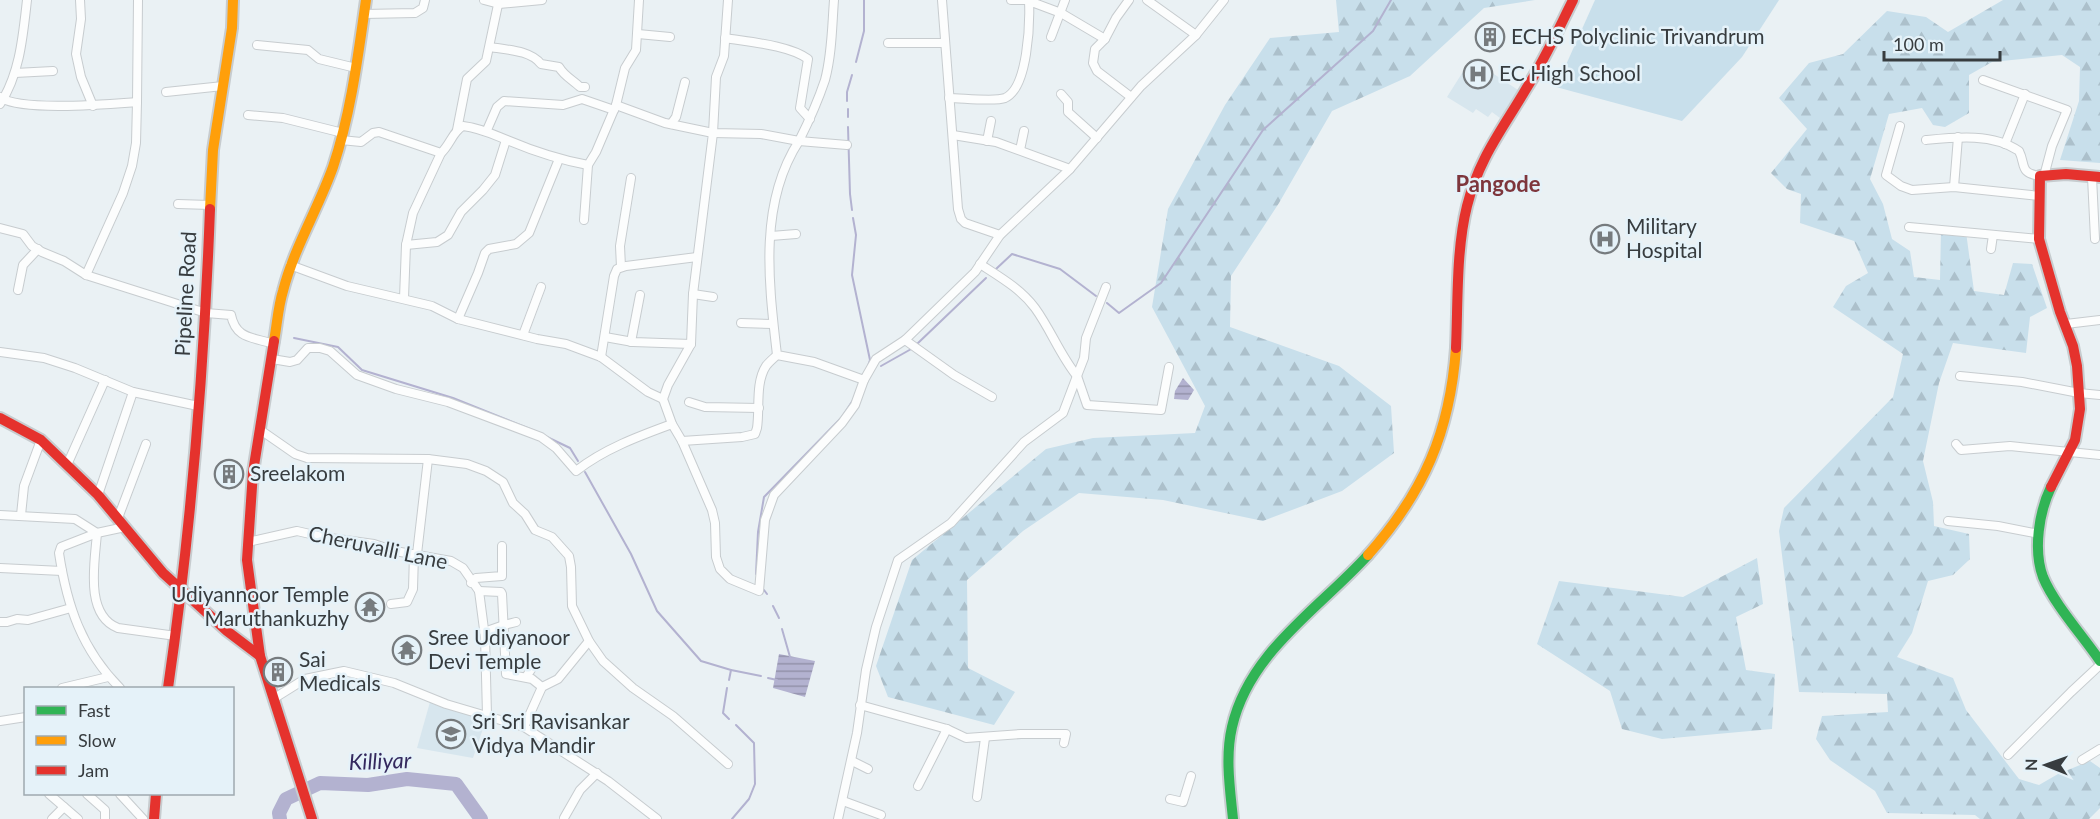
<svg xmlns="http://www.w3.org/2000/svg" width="2100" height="819" font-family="Lato,sans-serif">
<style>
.built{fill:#d7e6ee}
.forest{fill:url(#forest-firs)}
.garden{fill:#c8dfeb}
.water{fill:url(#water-rules)}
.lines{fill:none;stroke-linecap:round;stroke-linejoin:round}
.stream{stroke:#b3b2d0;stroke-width:2}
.river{stroke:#b3b2d0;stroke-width:14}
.street-casing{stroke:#c7cccf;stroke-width:10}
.fast-casing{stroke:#c7cccf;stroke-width:14}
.slow-casing{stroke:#c7cccf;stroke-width:14}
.jam-casing{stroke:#c7cccf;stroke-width:14}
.street{stroke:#fcfdfd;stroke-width:8}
.fast{stroke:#30b455;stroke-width:10}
.slow{stroke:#ff9f0a;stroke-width:10}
.jam{stroke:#e5322d;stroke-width:10}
.labels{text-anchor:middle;stroke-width:5;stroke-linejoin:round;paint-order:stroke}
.poi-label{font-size:21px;fill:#373c3f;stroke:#e5f2f9;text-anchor:start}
.street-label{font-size:21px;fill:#373c3f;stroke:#e5f2f9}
.neighbourhood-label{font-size:22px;font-weight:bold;fill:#7e363c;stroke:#e5f2f9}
.water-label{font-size:22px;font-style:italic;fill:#34295e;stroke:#e5f2f9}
</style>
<defs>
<pattern id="forest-firs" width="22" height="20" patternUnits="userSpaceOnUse" patternTransform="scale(1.5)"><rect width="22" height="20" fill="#c8dfeb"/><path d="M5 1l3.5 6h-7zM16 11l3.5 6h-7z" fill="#acc0cb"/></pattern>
<pattern id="water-rules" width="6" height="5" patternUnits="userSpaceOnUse" patternTransform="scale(1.5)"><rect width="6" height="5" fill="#b3b2d0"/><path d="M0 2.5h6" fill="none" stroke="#9292aa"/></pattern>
</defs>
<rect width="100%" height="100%" fill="#eaf1f4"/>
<g class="built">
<path d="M1471,59L1518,90L1500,118L1492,112L1488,117L1476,109L1473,113L1447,97Z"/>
<path d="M430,702L486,720L473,758L417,748Z"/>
</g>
<g class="forest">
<path d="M1336,0H1535L1484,8L1410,76L1332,111L1279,203L1231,276L1230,327L1339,366L1391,406L1394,453L1342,491L1263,521L1163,500L1079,493L1023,531L967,580L968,668L1015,692L994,725L888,697L876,666L912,560L1046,449L1093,438L1195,433L1205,406L1152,307L1168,209L1225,105L1270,38L1339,32Z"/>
<path d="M2003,0H2100V163L2060,160L2079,101L2080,67L2062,55L1992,62L1969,75V113L1945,127L1933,125L1922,108L1889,114L1870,179L1883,204L1892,239L1910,251L1914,277L1940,280L1941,230L1966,232L1974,291L2004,295L2013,263L2032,264L2047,308L2030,317L2026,353L1953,343L1939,383L1923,461L1933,502L1934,526L1969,534L1970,559L1953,575L1928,581L1912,633L1897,657L1953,678L1966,710L2019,779L2039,785L2058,774L2090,761L2100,768V808L2089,819H1980L1975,815L1887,813L1875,791L1830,760L1816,739L1822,716L1888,712L1887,694L1799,692L1779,531L1784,508L1893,397L1903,354L1833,307L1846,286L1868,273L1854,241L1800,223L1801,194L1787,189L1771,173L1807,129L1779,98L1809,63L1843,54L1887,11L1926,17L1948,32Z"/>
<path d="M1757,558L1763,604L1736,617L1746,670L1775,674L1772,729L1662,739L1622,729L1610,691L1537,644L1559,581L1683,597Z"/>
</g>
<path class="garden" d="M1595,0H1779L1742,57L1682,121L1556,87Z"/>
<g class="water">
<path d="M1183,378L1194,390L1188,400L1174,399L1175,391Z"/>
<path d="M779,654L815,661L805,697L773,688Z"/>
</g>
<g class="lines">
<g class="stream">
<path d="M856,62L864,31V0"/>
<path d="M847,101V92L852,75"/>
<path d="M848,109V117"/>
<path d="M848,127L850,194L852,210"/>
<path d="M853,218L856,235L852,275L870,360L867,369"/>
<path d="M996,269L1012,254L1060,269L1096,296"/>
<path d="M1107,303L1119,313L1161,283L1263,130L1373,31L1391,0"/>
<path d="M294,338L338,347L362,370L453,398L535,431"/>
<path d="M917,344L986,278"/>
<path d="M881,366L913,348"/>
<path d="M545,436L570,448L578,461"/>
<path d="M585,472L631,554L657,611L701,661L731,670L729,680"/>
<path d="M756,574L758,532L764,497L842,417L855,397"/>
<path d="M764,590L767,594"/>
<path d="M773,606L779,618"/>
<path d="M782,629L790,657"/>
<path d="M731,670L761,676"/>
<path d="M768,678L777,680"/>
<path d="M727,688L723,713L729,719"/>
<path d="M732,819L749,799L755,784L754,743L736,725"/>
</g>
<path class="river" d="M280,819L279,813L286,799L320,783L368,785L407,779L456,784L481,819"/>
<g class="street-casing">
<g id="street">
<path d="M80,0L81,19L76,54L81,77L93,106"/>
<path d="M484,0L499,4L542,0"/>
<path d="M728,0L724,56L716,77L713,133L761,134L799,141C758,204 769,285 777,355L814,362L864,380L876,359L905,340L975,272L1000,235L1070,169L1141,86L1196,35L1224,0"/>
<path d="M834,0C832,26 832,54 825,80C818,101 809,121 799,141L847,145"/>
<path d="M942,0L958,209L961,219L965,223L1000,235"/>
<path d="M1011,0H1029"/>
<path d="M1129,0L1116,18L1105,39L1095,49L1093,63L1097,71L1131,97"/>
<path d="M1147,0L1196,35"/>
<path d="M364,14L415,13L423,8L425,0"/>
<path d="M638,34L670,37"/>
<path d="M1051,37L1065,0"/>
<path d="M725,38C749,42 789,45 808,59L800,108L810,119"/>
<path d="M888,43H945"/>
<path d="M257,45L308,50L319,59L356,68"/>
<path d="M490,47C507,50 530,50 541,64L559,67C564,76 573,80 580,87H585"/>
<path d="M15,73L53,71"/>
<path d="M1983,80L2067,110L2052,146L2044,176"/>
<path d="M166,92L223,86"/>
<path d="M1061,94L1068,102V112L1097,138"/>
<path d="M0,97C19,112 110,104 137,102"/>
<path d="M949,98C962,98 995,102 1005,98C1028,88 1030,23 1029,1L1061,13L1105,39"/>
<path d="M0,104C20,74 23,35 27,0"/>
<path d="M616,105L625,68L636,50L639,0"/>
<path d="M248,115L283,118L343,133"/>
<path d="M671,124L676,117L685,82"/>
<path d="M1900,126L1886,175L1901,186L1912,190L1954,187L2040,196"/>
<path d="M457,130L467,79L486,61L499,0"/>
<path d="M487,130L497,107L504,101L563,105L582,99L614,110"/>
<path d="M953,135L996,142L1070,169"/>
<path d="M341,140L361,142L373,133L379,132L441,153C450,145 453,131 463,126C480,128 492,134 507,140C533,151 560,160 588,165L596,152L616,105L665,123L713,133L693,294L691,344L668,385L663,399L672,424L682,441L712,510L715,523L716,557L720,569L730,579L759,591L765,520L774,495L842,423L855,405L864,380"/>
<path d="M1926,140C1956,137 1993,133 2019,151C2026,165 2019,173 2040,176"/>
<path d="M987,141L991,121"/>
<path d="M2005,144L2025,94"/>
<path d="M1020,150L1024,131"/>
<path d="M2092,177L2095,239"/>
<path d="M1954,187L1958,137"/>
<path d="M178,204L210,205"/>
<path d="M584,220L588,165"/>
<path d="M1909,227L2039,239"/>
<path d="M0,228L23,234L32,246L42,252L64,261L86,275L206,313L231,315C236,339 252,337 274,344"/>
<path d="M771,236L796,234"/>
<path d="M406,245L437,242L448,235L461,212L483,190L495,175L506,140"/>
<path d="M1991,249L1993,235"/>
<path d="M980,264C1000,277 1021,289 1035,308C1051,330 1060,355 1077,376L1084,358L1086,338L1106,287"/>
<path d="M290,265L347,286L432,306L458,319L537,339L566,344L601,357L648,392L663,399"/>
<path d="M621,267L620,246L631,178"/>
<path d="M86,275L123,193L132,166L136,143L137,102L138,0"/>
<path d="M18,290L23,265L38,249"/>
<path d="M693,294L713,297"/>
<path d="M404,298L406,245L413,213L441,153"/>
<path d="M458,319L478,273L485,253L489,249L516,244L529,233L559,159"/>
<path d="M741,323L773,324"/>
<path d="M2066,324L2100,320"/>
<path d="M523,335L541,287"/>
<path d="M605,337L633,342L691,344"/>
<path d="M905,340L954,375L992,397"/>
<path d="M631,342L640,295"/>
<path d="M0,352L44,358L75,368L133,392L198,406"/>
<path d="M601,357L614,276L617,269L626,266L697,257"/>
<path d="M272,359L290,362L297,360L308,348H320L330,351L357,375L396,389L448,402L541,437L556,448L576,471C604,449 639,436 672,424"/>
<path d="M1077,376L1087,405L1161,410L1169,367"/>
<path d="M1960,376L2022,382L2079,393L2100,395"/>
<path d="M689,402L705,407L759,408"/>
<path d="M259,429L295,454L307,458L428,459L467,464L486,471L503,482L513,503L525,514L535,530L552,537L569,556L571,567L572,606L589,641L603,661L633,688L673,716L728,764"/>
<path d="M682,441L742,437L755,434L757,428C760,409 755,383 766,366C769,362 774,358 777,355"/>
<path d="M1956,444L1961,450L2010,446L2100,455"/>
<path d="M67,465L105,380"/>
<path d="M98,495L133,392"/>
<path d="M0,515L75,519L97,533C95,561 84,615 118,628L176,636"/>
<path d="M21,515L24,486L41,440"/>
<path d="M118,518L146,444"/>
<path d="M1948,521L1998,526L2039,534"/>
<path d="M248,542L297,531L323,537L374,544L395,551L451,561L463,568L479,591L485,637L487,715"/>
<path d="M417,554L428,459"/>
<path d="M0,568L62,571"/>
<path d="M471,583L476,578L502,576V546"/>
<path d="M479,591L501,592L502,594L506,674L532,679L542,687"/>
<path d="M391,604L407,602L413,589L414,554"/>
<path d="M0,622H7L17,619L28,620L71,608"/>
<path d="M484,632L504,625L516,622"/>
<path d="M526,677L536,662"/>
<path d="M62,688L108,677"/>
<path d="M120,688C82,650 67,606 59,553L61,547L97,533L125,527"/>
<path d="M273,699L305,679L344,671L394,683L446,704L524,727L608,781L657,819"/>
<path d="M860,705L947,729L918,786"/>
<path d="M0,721L26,717"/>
<path d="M524,727L542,687L558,679L589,641"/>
<path d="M947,729L966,738L1021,734H1066L1064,743"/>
<path d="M2008,755L2071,692L2100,665"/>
<path d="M2082,760L2100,749"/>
<path d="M852,761L868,769"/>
<path d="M49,794L78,819"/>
<path d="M87,794L105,810V819"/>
<path d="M120,794L143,819"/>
<path d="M977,797L985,738"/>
<path d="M1170,799L1183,802L1191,776"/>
<path d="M843,801L881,815"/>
<path d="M564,818L580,790L597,773"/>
<path d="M52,819L64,807"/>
<path d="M838,819L857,733L866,670L876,627L898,560L951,523L1024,442L1063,413L1077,376"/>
</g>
</g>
<g class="fast-casing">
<g id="fast">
<path d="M2051,487C2039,512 2033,550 2043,577C2054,604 2083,636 2100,661"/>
<path d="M1233,819C1230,789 1225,757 1232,727C1249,652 1319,609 1368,555"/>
</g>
</g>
<g class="slow-casing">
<g id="slow">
<path d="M210,209L213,150L232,28L233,0"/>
<path d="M274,341C277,325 278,307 283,291C294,248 318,209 333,167C351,113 358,56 366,0"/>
<path d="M1368,555C1424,492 1450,432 1456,348"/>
</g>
</g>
<g class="jam-casing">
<g id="jam">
<path d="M274,341L253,472L247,560L260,656L312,819"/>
<path d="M1456,348C1458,303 1456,250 1467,206C1479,158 1502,130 1526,89C1544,61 1558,30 1573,0"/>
<path d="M0,418L41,440L98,495L163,573L227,631L260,656"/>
<path d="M2051,487L2075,440L2080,409L2077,366L2073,346L2060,312L2039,239L2040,176L2066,174L2100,177"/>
<path d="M168,688C191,530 204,369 210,209"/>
<path d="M154,819L156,794"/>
</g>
</g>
<use href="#street" class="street"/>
<use href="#fast" class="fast"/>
<use href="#slow" class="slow"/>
<use href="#jam" class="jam"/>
</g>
<defs>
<g id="building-ring" transform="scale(1.5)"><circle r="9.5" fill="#e5f2f9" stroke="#767b7e" stroke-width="1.5"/><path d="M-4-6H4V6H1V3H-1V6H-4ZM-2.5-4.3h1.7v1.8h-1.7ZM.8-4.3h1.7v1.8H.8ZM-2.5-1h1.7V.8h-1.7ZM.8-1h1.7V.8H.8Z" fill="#767b7e"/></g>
<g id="hospital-ring" transform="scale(1.5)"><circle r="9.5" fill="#e5f2f9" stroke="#767b7e" stroke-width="1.5"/><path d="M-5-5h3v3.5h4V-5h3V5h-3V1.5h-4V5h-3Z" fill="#767b7e"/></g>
<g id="temple-ring" transform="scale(1.5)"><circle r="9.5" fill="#e5f2f9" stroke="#767b7e" stroke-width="1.5"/><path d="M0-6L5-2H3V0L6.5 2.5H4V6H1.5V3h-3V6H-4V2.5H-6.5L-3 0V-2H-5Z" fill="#767b7e"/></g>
<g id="school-ring" transform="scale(1.5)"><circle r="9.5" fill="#e5f2f9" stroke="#767b7e" stroke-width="1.5"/><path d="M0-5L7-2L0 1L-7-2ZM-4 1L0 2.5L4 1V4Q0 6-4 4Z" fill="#767b7e"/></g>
</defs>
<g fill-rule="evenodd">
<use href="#building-ring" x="1490" y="37"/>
<use href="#hospital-ring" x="1478" y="74"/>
<use href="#hospital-ring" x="1605" y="239"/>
<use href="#building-ring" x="229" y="474"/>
<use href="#temple-ring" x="370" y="607"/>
<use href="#temple-ring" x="407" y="650"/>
<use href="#building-ring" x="278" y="672"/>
<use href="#school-ring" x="451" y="734"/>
</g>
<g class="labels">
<g class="poi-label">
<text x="1511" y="44">ECHS Polyclinic Trivandrum</text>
<text x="1499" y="81">EC High School</text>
<text x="1626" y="234">Military<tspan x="1626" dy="24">Hospital</tspan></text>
<text x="250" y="481">Sreelakom</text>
<text x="349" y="602" text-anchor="end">Udiyannoor Temple<tspan x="349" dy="24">Maruthankuzhy</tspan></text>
<text x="428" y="645">Sree Udiyanoor<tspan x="428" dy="24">Devi Temple</tspan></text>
<text x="299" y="667">Sai<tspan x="299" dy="24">Medicals</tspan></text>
<text x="472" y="729">Sri Sri Ravisankar<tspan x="472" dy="24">Vidya Mandir</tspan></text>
</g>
<g class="street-label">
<text transform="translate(186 294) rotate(-87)" y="7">Pipeline Road</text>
<text transform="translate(378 548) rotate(12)" y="7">Cheruvalli Lane</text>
</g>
<g class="neighbourhood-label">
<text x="1498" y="192">Pangode</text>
</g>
<g class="water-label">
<text transform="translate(380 761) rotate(-2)" y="8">Killiyar</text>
</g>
</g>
<rect x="24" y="687" width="210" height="108" fill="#e5f2f9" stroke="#9fa9af" stroke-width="1.5"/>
<rect x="36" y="706" width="30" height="9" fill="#30b455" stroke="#9fa9af" stroke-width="1.5"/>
<text x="78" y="717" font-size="18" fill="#373c3f">Fast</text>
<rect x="36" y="736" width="30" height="9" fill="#ff9f0a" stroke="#9fa9af" stroke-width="1.5"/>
<text x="78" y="747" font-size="18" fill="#373c3f">Slow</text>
<rect x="36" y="766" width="30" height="9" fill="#e5322d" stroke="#9fa9af" stroke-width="1.5"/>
<text x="78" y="777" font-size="18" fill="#373c3f">Jam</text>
<g transform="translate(2046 765) rotate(271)" stroke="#e5f2f9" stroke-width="4.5" paint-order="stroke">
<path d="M0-4.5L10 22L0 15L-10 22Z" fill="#373c3f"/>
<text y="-9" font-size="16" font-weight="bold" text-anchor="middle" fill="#373c3f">N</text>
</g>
<path d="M1884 51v9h116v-9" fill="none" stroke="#373c3f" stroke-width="3"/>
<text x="1893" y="51" font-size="18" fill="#373c3f" stroke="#e5f2f9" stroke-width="4.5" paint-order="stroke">100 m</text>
</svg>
